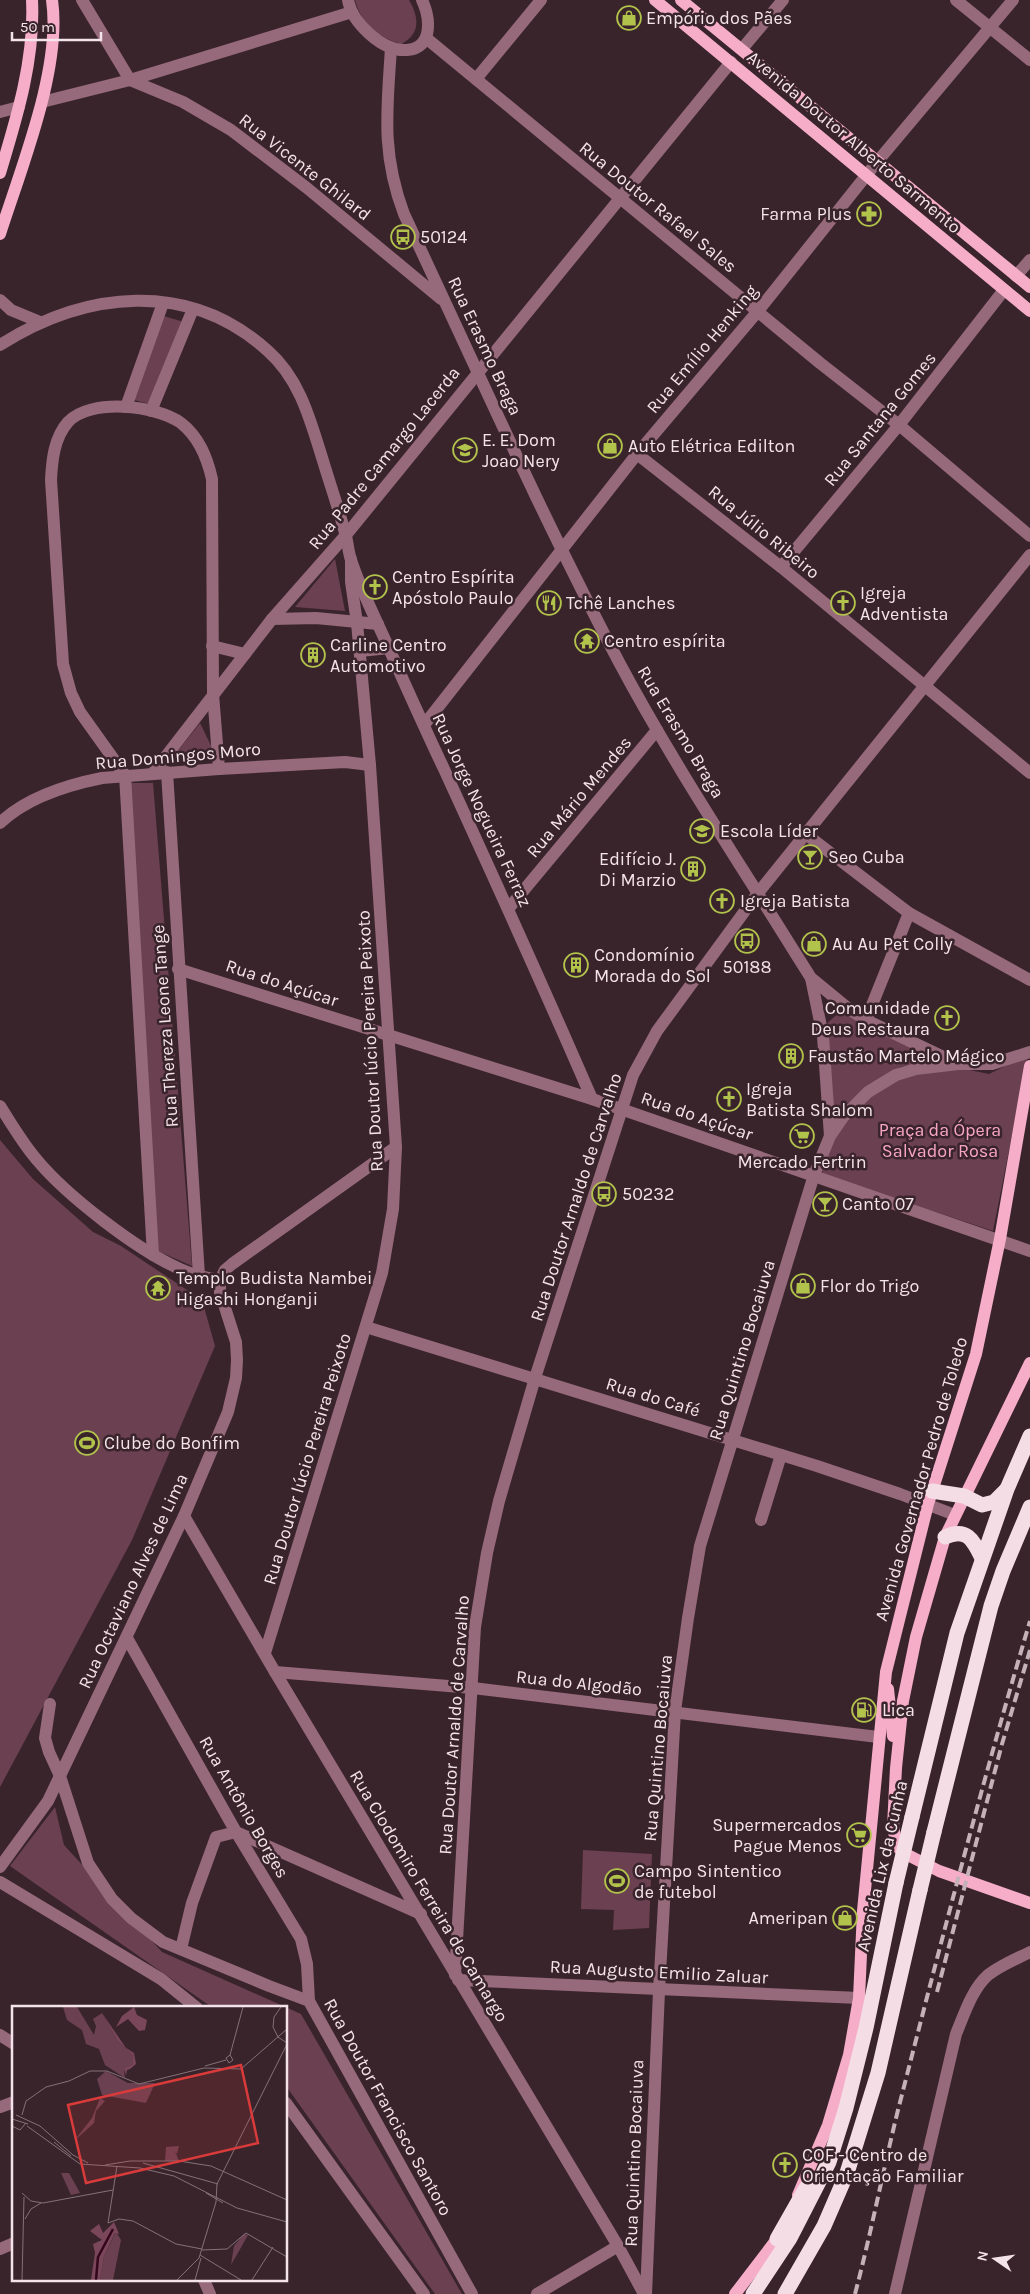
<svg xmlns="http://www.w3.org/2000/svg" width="1030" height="2294" font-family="Karla,sans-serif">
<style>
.green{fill:#6b4051}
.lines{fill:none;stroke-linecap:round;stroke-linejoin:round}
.minor{stroke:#966a7a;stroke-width:12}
.major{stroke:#f6adc8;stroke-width:12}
.highway{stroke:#f4dde4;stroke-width:15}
.rail{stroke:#c4b2b8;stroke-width:4;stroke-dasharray:10 5;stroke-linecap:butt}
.highway-bridge{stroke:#f4dde4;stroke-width:15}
.labels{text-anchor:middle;stroke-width:5;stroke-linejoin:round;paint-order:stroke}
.poi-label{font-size:18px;fill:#f4e4e9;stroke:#3a242c;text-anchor:start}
.street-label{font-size:18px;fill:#f4e4e9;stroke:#3a242c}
.park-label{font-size:18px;fill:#f9a6c5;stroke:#3a242c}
.inset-river{fill:none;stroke:#33061c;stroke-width:2.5}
.inset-road{fill:none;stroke:#847178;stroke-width:1}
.view{fill:#d93b3b;fill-opacity:0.15;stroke:#d93b3b;stroke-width:2.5}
.inset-edge{fill:none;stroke:#f4e4e9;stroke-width:2.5}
</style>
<rect width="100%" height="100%" fill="#3a242c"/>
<g class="green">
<path d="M355,0H409C419,17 421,34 401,44C378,37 361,24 355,0Z"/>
<path d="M160,315L184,322L150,404L130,399Z"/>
<path d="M335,559L345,611L295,607Z"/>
<path d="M200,723L214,752L170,761Z"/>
<path d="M127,783H153L192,1266L158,1251Z"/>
<path d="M841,1011L935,1060L900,1067L867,1088L834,1114L825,1025Z"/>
<path d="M1028,1055L993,1231L822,1174L826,1153L834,1134L869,1093L902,1078L941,1070L960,1068L989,1074Z"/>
<path d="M0,1140L33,1179L93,1232L121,1246L202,1300L215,1346L132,1540L0,1787Z"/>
<path d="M55,1807L64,1845L162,1952L301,2014L462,2294H435L286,2086V2008H213L10,1866Z"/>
<path d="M583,1850L652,1854L649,1928L613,1930L614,1910L581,1909Z"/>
</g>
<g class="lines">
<g class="minor">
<path d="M82,0L130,80L183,102L231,130L307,188L441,299"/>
<path d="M348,0C352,23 383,52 407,50C434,48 430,17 422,0"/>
<path d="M956,0L1030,60"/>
<path d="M426,38L820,363L899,425L1030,536"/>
<path d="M391,48C387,110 381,153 404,214C475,365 542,517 620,664C673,763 735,856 794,951L811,978L850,1010L866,1020L958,1064H992L1030,1052"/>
<path d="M742,49L783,0"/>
<path d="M476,79L541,0"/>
<path d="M42,102L130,80L352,12"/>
<path d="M0,112L19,107"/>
<path d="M1016,276L1030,260"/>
<path d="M0,300L11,310L40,322"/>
<path d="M0,345C85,291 189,279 268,351C301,380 311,423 324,464C331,487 339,510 345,533C348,542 348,551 351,560C360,588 374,615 386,642C405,684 424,727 444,769C494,878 544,988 592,1099"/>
<path d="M126,407L163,303"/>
<path d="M151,411L193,309"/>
<path d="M637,454L781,567L1030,773"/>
<path d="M781,567L899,425L1004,290"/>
<path d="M272,619L316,618L378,624"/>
<path d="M212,646L245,654"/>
<path d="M360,651L389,648"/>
<path d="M424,725L637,454L758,311L877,162L1013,0"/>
<path d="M167,772L199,1276"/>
<path d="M153,773L272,619L346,535L731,62"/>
<path d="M0,823C26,798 67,785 102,778L219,769L345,762L370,765"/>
<path d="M807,835L909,913L1030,980"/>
<path d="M509,908L657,730"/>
<path d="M178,969L592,1099L1030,1251"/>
<path d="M811,978L823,1036L830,1136"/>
<path d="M866,1020L909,913"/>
<path d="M0,1106C12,1125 23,1144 37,1160C67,1196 137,1250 180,1269C193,1275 206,1278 220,1280V1292L236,1342L237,1360L236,1378L228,1412L184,1516L48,1801L0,1867"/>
<path d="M153,1255L125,775L80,712L71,693L63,664L51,480C52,460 54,438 68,422C90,398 156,405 181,423C199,437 207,457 212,479L213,694L219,769"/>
<path d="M220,1280L225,1270L232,1264L396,1147"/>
<path d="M366,1327L817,1466L900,1494L955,1515"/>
<path d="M184,1516L275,1672L618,2246L644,2294"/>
<path d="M761,1520L781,1455"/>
<path d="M127,1638L236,1832L301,1939L307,1964L309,2001"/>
<path d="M265,1653L382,1273L393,1209L396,1147L370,765L357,623L351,582V559"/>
<path d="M275,1672L473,1688L878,1737"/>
<path d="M50,1704L45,1738L49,1752L60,1776L88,1863L112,1899L131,1918L163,1942L269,1986L309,2001L472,2294"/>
<path d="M0,1882L161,1979L197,2008"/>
<path d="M181,1949L192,1903L216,1837L236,1832L421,1914"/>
<path d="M455,1975L475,1627L487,1553L499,1501L535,1378L633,1075L657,1031L758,893L1030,555"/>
<path d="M458,1980L859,1998"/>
<path d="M0,2035L14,2044"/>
<path d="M286,2103L424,2294"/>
<path d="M0,2107L14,2102"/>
<path d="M0,2249L14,2243"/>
<path d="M204,2280L210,2294"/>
<path d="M537,2294L618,2246"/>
<path d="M646,2294L659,1991L675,1711L688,1618L700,1546L814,1175L830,1136L843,1117L868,1092L896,1075L916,1069L958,1064"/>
<path d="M895,2294L956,2034C964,2015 972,1989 988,1975C1001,1965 1016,1959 1030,1952"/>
</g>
<g class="major">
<path d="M655,0L1030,311"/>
<path d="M681,0L1030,287"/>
<path d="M0,173C17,117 35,59 32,0"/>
<path d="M0,234C21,168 62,68 52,0"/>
<path d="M1030,1363L945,1537L916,1637L903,1701L896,1768L893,1827L897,1846L902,1852L939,1871L1030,1903"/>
<path d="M888,1689L893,1736"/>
<path d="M798,2195L828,2125L849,2055L859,1998L863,1911L886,1672L928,1504L976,1354L1000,1239L1030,1066"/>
<path d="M735,2294L777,2239L781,2231"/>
</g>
<g class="highway">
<path d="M932,1491L964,1496L982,1505L994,1502L1006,1490"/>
<path d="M945,1537C967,1527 973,1540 982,1558"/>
<path d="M912,1817L957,1633L1007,1489L1030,1436"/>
<path d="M934,1832L991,1606L1003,1571L1030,1507"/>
<path d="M777,2239L806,2188"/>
<path d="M753,2294L790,2238L829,2162L846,2108L866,2028L896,1883"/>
<path d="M785,2294L824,2226L847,2173L878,2073L920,1890"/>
</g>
<g class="rail">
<path d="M937,1992L1002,1744L1030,1650"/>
<path d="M855,2294C871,2233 883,2171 898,2110C940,1946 982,1783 1030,1621"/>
</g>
<g class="highway-bridge">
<path d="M896,1883L912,1817"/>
<path d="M920,1890L934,1832"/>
</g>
</g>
<defs>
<g id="shop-ring" transform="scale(1.25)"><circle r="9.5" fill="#3a242c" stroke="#b2c34c" stroke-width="1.5"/><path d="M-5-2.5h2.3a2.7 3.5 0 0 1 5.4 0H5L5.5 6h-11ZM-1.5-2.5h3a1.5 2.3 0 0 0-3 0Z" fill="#b2c34c"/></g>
<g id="pharmacy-ring" transform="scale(1.25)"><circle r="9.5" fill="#3a242c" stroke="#b2c34c" stroke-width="1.5"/><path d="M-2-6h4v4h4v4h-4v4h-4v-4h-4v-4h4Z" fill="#b2c34c"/></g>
<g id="bus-ring" transform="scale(1.25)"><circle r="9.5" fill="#3a242c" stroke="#b2c34c" stroke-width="1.5"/><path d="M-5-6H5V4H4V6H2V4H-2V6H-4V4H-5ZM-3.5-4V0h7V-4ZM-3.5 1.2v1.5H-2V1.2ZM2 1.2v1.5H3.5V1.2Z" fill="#b2c34c"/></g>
<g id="school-ring" transform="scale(1.25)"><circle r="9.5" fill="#3a242c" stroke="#b2c34c" stroke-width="1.5"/><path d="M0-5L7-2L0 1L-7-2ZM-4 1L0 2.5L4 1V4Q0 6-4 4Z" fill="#b2c34c"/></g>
<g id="church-ring" transform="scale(1.25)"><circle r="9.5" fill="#3a242c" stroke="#b2c34c" stroke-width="1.5"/><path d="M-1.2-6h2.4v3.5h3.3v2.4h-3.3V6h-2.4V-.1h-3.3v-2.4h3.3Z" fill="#b2c34c"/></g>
<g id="restaurant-ring" transform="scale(1.25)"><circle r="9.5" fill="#3a242c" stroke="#b2c34c" stroke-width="1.5"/><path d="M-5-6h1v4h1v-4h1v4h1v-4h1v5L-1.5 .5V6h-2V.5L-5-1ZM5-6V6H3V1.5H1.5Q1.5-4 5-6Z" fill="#b2c34c"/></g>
<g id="temple-ring" transform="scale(1.25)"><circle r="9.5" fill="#3a242c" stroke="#b2c34c" stroke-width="1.5"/><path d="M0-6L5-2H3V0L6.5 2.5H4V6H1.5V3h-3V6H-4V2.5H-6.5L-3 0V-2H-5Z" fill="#b2c34c"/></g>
<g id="building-ring" transform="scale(1.25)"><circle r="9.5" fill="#3a242c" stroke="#b2c34c" stroke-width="1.5"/><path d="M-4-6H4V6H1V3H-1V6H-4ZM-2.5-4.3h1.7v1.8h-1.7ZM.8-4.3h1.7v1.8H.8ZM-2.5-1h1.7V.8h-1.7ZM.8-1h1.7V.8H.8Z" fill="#b2c34c"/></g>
<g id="university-ring" transform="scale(1.25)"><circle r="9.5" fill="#3a242c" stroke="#b2c34c" stroke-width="1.5"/><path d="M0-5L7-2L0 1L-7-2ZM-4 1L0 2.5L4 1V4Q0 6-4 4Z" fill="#b2c34c"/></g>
<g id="bar-ring" transform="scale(1.25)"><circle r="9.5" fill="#3a242c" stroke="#b2c34c" stroke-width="1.5"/><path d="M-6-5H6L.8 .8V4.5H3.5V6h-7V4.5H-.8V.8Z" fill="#b2c34c"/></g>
<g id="supermarket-ring" transform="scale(1.25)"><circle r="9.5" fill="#3a242c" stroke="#b2c34c" stroke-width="1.5"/><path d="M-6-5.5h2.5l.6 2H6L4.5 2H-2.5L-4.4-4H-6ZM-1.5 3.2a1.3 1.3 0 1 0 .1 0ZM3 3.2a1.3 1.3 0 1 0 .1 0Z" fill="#b2c34c"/></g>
<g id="stadium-ring" transform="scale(1.25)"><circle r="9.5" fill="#3a242c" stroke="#b2c34c" stroke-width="1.5"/><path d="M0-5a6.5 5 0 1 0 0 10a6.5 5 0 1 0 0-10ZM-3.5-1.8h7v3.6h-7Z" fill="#b2c34c"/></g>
<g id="fuel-ring" transform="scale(1.25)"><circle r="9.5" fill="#3a242c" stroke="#b2c34c" stroke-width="1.5"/><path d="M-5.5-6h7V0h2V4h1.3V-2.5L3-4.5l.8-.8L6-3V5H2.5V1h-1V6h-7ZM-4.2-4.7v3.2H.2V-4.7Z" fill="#b2c34c"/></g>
</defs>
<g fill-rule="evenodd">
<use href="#shop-ring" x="629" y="18"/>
<use href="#pharmacy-ring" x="869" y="214"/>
<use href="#bus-ring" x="403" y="237"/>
<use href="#shop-ring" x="610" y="446"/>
<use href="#school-ring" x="465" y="450"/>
<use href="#church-ring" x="375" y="587"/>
<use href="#restaurant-ring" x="549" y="603"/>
<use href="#church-ring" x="843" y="603"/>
<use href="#temple-ring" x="587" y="641"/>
<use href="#building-ring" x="313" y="655"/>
<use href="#university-ring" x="702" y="831"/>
<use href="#bar-ring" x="810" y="857"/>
<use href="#building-ring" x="693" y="869"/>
<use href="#church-ring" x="722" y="901"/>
<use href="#bus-ring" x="747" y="941"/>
<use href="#shop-ring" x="814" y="944"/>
<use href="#building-ring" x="576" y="965"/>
<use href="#church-ring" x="947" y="1018"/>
<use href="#building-ring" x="791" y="1056"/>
<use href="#church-ring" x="729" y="1099"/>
<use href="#supermarket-ring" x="802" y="1136"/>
<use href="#bus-ring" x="604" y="1194"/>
<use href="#bar-ring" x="825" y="1204"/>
<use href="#shop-ring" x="803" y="1286"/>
<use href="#temple-ring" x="158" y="1288"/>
<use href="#stadium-ring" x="87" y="1443"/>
<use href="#fuel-ring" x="864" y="1710"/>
<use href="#supermarket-ring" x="859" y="1835"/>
<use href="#stadium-ring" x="617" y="1881"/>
<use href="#shop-ring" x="845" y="1918"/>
<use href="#church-ring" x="785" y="2165"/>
</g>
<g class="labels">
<g class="poi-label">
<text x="646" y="24">Empório dos Pães</text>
<text x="852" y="220" text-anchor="end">Farma Plus</text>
<text x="420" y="243">50124</text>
<text x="482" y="446">E. E. Dom<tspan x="482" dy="21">Joao Nery</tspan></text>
<text x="628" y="452">Auto Elétrica Edilton</text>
<text x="392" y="583">Centro Espírita<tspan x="392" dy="21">Apóstolo Paulo</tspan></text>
<text x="860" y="599">Igreja<tspan x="860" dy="21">Adventista</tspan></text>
<text x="566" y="609">Tchê Lanches</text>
<text x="604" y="647">Centro espírita</text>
<text x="330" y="651">Carline Centro<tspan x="330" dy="21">Automotivo</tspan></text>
<text x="720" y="837">Escola Líder</text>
<text x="828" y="863">Seo Cuba</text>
<text x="676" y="865" text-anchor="end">Edifício J.<tspan x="676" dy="21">Di Marzio</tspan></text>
<text x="740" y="907">Igreja Batista</text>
<text x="832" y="950">Au Au Pet Colly</text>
<text x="594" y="961">Condomínio<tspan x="594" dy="21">Morada do Sol</tspan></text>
<text x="747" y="973" text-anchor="middle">50188</text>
<text x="930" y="1014" text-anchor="end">Comunidade<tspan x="930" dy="21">Deus Restaura</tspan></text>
<text x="808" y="1062">Faustão Martelo Mágico</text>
<text x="746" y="1095">Igreja<tspan x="746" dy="21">Batista Shalom</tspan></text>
<text x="802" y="1168" text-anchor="middle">Mercado Fertrin</text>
<text x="622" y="1200">50232</text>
<text x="842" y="1210">Canto 07</text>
<text x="176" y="1284">Templo Budista Nambei<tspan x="176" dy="21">Higashi Honganji</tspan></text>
<text x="820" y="1292">Flor do Trigo</text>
<text x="104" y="1449">Clube do Bonfim</text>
<text x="882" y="1716">Lica</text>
<text x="842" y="1831" text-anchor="end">Supermercados<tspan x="842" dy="21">Pague Menos</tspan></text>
<text x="634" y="1877">Campo Sintentico<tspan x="634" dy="21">de futebol</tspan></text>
<text x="828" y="1924" text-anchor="end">Ameripan</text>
<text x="802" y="2161">COF - Centro de<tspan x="802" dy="21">Orientação Familiar</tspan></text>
</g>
<g class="street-label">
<text transform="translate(854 142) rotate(40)" y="6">Avenida Doutor Alberto Sarmento</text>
<text transform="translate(305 167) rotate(38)" y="6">Rua Vicente Ghilard</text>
<text transform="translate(658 207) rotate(39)" y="6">Rua Doutor Rafael Sales</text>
<text transform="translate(485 346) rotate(65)" y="6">Rua Erasmo Braga</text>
<text transform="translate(702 349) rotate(-50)" y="6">Rua Emílio Henking</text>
<text transform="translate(880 419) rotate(-51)" y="6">Rua Santana Gomes</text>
<text transform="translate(384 458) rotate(-51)" y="6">Rua Padre Camargo Lacerda</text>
<text transform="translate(764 532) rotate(39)" y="6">Rua Júlio Ribeiro</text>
<text transform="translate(681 732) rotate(59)" y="6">Rua Erasmo Braga</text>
<text transform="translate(178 756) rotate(-5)" y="6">Rua Domingos Moro</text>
<text transform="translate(579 797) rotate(-50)" y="6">Rua Mário Mendes</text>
<text transform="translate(482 810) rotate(65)" y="6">Rua Jorge Nogueira Ferraz</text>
<text transform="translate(282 983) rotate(18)" y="6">Rua do Açúcar</text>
<text transform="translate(165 1026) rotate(-94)" y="6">Rua Thereza Leone Tange</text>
<text transform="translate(370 1041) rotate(-93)" y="6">Rua Doutor lúcio Pereira Peixoto</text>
<text transform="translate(697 1116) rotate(19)" y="6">Rua do Açúcar</text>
<text transform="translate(576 1197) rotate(-72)" y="6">Rua Doutor Arnaldo de Carvalho</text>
<text transform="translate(742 1350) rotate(-73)" y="6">Rua Quintino Bocaiuva</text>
<text transform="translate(653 1397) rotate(17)" y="6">Rua do Café</text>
<text transform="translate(307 1459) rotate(-73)" y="6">Rua Doutor lúcio Pereira Peixoto</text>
<text transform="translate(921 1479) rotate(-74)" y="6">Avenida Governador Pedro de Toledo</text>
<text transform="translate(133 1581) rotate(-65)" y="6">Rua Octaviano Alves de Lima</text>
<text transform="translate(579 1683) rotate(6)" y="6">Rua do Algodão</text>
<text transform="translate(454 1725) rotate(-86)" y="6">Rua Doutor Arnaldo de Carvalho</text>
<text transform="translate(658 1748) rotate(-85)" y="6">Rua Quintino Bocaiuva</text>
<text transform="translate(244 1807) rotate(60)" y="6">Rua Antônio Borges</text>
<text transform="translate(882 1866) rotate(-77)" y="6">Avenida Lix da Cunha</text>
<text transform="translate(429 1896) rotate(59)" y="6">Rua Clodomiro Ferreira de Camargo</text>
<text transform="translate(659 1972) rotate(3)" y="6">Rua Augusto Emilio Zaluar</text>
<text transform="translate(388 2107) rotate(61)" y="6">Rua Doutor Francisco Santoro</text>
<text transform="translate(634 2153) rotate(-88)" y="6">Rua Quintino Bocaiuva</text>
</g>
<g class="park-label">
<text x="940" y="1136">Praça da Ópera<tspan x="940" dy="21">Salvador Rosa</tspan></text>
</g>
</g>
<g transform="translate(12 2006)">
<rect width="275" height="275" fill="#3a242c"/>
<path d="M51,1H65L82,29L84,20L81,13L90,7L105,34L121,50V58L112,64L113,72L93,59L87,43L74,38L70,24L55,14ZM94,65L116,77H143L134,97L90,89L85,73ZM88,92L93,95L84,105L82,117L62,135L80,112ZM167,140L165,148L163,145L167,155H153L154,141ZM49,167H57L68,187L59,189ZM104,226L109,234L101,274H88L92,250ZM232,228L236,229L219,259L222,240Z" fill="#6b4051"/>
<path d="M122,1L125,9L135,14L133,24L127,25L116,13L104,21L110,10ZM90,7L114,42L122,47L124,58L118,63L115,64L114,69L112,63L121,58V50L105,34ZM102,216L107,228L103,227L92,250L88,274H79L83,247L81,238L90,234L78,225L87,218L91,227Z" fill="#7a465a"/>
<path class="inset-river" d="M84,274L86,251L101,223"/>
<path class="inset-road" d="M269,1L262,11L261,21L266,31L275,37M218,49L221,54L217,57L214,52L218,49L231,1M193,60L214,54M4,109L28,120L61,149L76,157M10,109L14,95L34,81L57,75L78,65H95L127,78L192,62L229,63L275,23M0,113L16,118M0,120L8,124L14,117M15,120L68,158L128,162L162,170L225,202L275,216M42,136L59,150M131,157L206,178M93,159L118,155H167L199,160L275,194M105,160L96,217L107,213L121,215L164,238L190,243M10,187L19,195L31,197L101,184M194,187L211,197M13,213L19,203L29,197M190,244L215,243L234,227L275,251M188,249L229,274M10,274L12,191M165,274L187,252L204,196L205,178L275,38M183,274L189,252M240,274L261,241"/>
<path class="view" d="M229,59L246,137L74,177L56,99Z"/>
<rect width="275" height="275" class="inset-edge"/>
</g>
<g transform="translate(995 2259) rotate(283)" stroke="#3a242c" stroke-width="4" paint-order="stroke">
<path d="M0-4L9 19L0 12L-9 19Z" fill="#f4e4e9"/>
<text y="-8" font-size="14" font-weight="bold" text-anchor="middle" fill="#f4e4e9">N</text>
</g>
<path d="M12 32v8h89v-8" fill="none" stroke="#f4e4e9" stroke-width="2.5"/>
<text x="20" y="32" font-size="15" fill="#f4e4e9" stroke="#3a242c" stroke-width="4" paint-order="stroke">50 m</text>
</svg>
